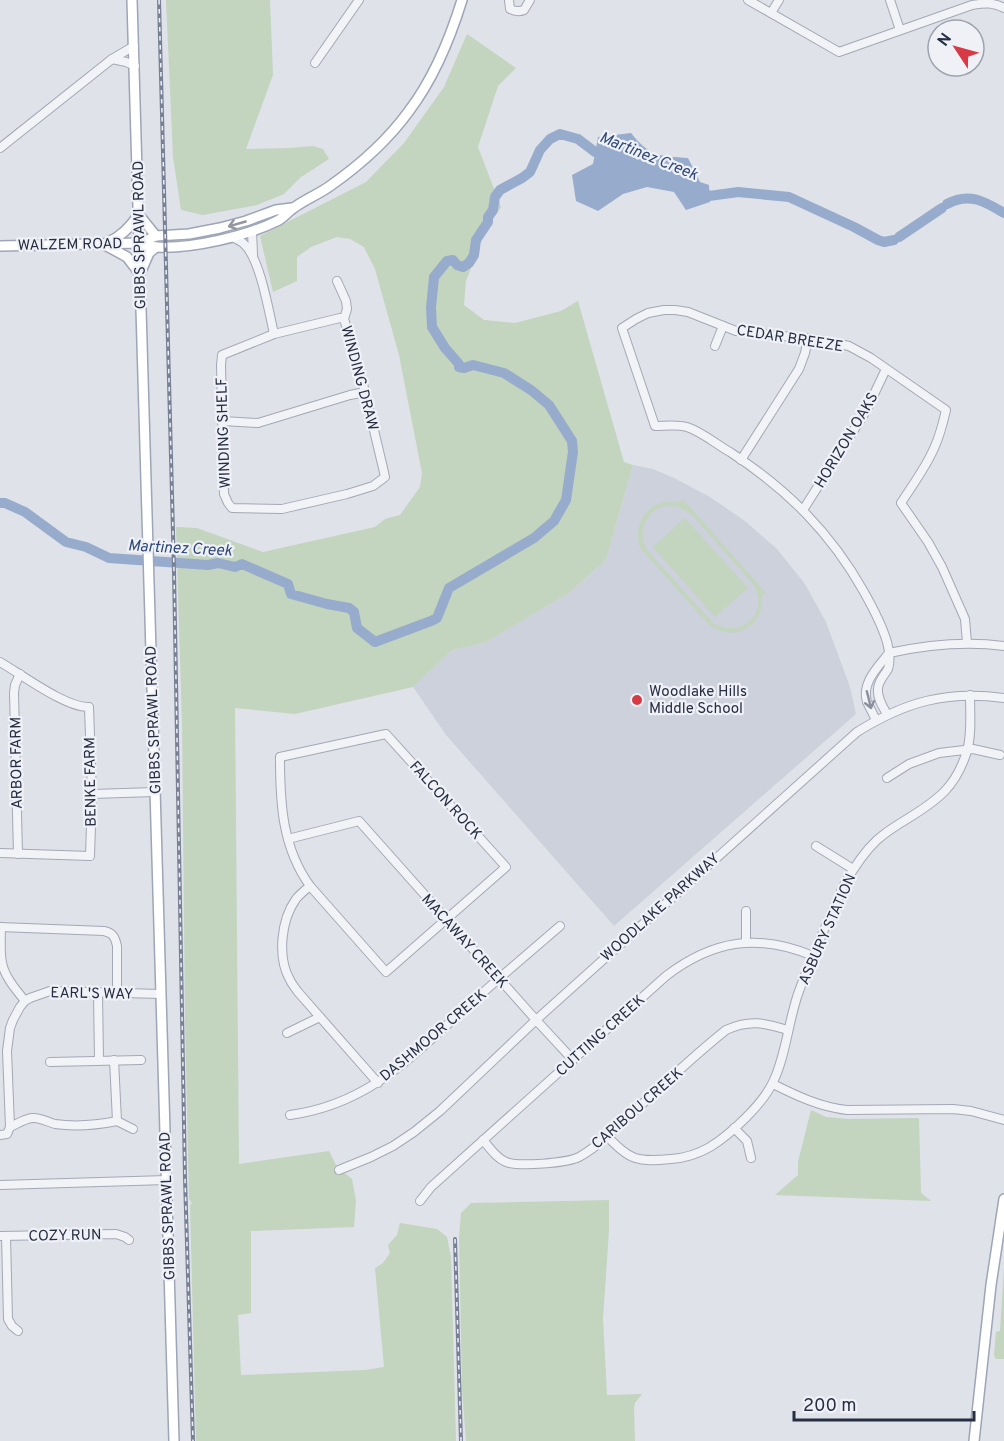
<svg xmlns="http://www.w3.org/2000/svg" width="1004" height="1441" font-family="Overpass,sans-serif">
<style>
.built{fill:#cdd1db}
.green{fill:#c3d4bf;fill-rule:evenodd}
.water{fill:#97accc}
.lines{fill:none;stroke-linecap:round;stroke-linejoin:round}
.river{stroke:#97accc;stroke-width:10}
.minor-casing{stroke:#a4a8b4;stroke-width:10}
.major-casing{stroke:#9da5b6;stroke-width:12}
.minor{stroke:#f2f3f7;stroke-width:8}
.major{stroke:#fff;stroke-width:9}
.rail-casing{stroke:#778094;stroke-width:4}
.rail{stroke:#eff1f7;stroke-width:1.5;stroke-dasharray:4.5;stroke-linecap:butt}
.oneway{stroke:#9396a0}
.oneway2{stroke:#8c909c}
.poi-dot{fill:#d83a45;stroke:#eff1f7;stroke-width:2}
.labels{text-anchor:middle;stroke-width:4.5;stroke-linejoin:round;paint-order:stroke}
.street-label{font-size:15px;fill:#272e42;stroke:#eff1f7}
.poi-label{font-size:15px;fill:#272e42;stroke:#eff1f7;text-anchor:start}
.water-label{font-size:16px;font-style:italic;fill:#2e4978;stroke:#eff1f7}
</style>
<rect width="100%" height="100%" fill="#dfe2e9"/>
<path class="built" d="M633,465L653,469L674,478L710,497L745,521L777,549L805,584L826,622L850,687L856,714L614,926L446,735L413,687L452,650L485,643L569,593L606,560Z"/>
<g class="green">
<path d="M166,0H270L273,75L246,149L290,148L313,146L323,149L329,159L301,177L284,194L257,205L203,215L181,210L173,157Z"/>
<path d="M467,34L516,68L498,86L478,147L501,207L486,229L466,281L464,305L484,320L515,323L561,311L578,301L624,462L633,465L606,560L569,593L485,643L452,650L413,687L295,714L235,708L239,1164L329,1151L337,1167L352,1179L356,1201L354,1227L251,1231V1313L238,1315L241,1375L365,1370L384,1367L375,1268L383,1263L390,1253L388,1245L397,1235L400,1223L437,1229L447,1237L451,1257L456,1441H196L190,1206L192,1203L189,1199L185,1020L182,722L176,527L197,528L263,552L375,527L385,519L400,515L420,487L422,473L399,355L375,269L364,247L350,239L337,237L311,247L297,257V281L273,292L260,236L366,182L404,143L444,87Z"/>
<path d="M683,499L766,593L762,595C765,627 734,643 709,625L641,549C630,522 651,496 680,503L679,502ZM666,506L679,507L691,514L753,584C770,612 744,638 714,624L647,550C637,531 645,511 666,506Z"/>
<path d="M685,518L748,588L715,617L653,547Z"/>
<path d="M811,1110L826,1117L848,1119L917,1118L919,1119L921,1193L931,1201L775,1195L798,1175V1162Z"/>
<path d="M609,1200V1230L603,1319L607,1395L642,1394L635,1403L634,1409L635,1441H466L462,1390L459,1237L461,1213L471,1203Z"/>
<path d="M1004,1267V1359H996L994,1355L996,1332L1000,1331Z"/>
</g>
<path class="water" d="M631,133C650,157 660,156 688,158L700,182L709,185L710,202L686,210L674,192L647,187L623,194L598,211L576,201L572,175L593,164L598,137Z"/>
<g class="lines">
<g class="river">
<path d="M698,190L709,196L738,192L789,197L854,227L878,240L884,242L894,240"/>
<path d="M947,204C969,192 984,201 1004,213"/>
<path d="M899,237L942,208"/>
<path d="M0,503H5L25,512L66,542L86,547L109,558L208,565L218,563L235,567L242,564L288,584L291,594L327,604L349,608L354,612L357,628L375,642L431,621L437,618L449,588L534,538L554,521L566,500L573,452L572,441L549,405L531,390L504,373L473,365L464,368L459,367V364L445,348L432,327L431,308L434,277L447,261L453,260L457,265L463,267L469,263L474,255L476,240L488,222V217L493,210L495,197L500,190L522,178L530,172L540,150L550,139L560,134L578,139L595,152L607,156"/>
</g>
<g class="minor-casing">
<g id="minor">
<path d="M509,0L510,9C514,11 519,12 524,10L530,0"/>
<path d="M748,0L839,52L972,5C985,3 992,2 1004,8"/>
<path d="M890,0L900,30"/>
<path d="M771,13L779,0"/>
<path d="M112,59L126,62L135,66"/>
<path d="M315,63L359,0"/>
<path d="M0,148L112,59L134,46"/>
<path d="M252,231L253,255"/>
<path d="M232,237C236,239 241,241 244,244C260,258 269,312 274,334"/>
<path d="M337,281L346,301L347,309L344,319L362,380L383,468L385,477L373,486L347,494L282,509L232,508L228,503L224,494L221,365L222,355L274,334L340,318L344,319"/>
<path d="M715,346L723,326"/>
<path d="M223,421L258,423L350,395L365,392"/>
<path d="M741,460L799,369L805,353L808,338"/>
<path d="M803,510L866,411L886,369"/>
<path d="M889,653C926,645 966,641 1004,646"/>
<path d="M0,662C21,674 66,708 89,707L92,794L90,856L0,853"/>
<path d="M887,714C883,707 877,698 878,689C878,681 884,676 888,669C891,661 889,650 887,642C882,625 873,608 864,592C831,533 787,489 730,452C716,444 702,432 687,427C676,424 665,426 655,426L622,328L636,319L648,313L664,310H675L688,312L736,331L819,340L849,346L871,358L946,410C943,423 940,435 935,446C927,466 913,484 901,503L928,542L942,567L965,619L967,643"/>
<path d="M876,720C873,714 870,708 867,702C861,683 878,667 889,653"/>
<path d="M386,734L506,867L386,972L310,886C282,847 280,803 280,757Z"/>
<path d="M887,778L909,764L939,753L973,749L1000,755"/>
<path d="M92,794L155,792"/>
<path d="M288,839L359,821L536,1020L573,1060"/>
<path d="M816,846L853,869"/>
<path d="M18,854L14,693L15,685L20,674"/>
<path d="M310,886C305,890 300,894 296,899C281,920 277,957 290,980C292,984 295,988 298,992L378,1083"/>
<path d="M746,911V942"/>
<path d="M0,927L104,931C113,933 115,937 117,946V993"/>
<path d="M1,927C0,968 0,970 25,1001"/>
<path d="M98,993L99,1060"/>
<path d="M287,1033L320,1017"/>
<path d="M114,1060L117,1121L133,1129"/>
<path d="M50,1062L141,1060"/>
<path d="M773,1084C797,1096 820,1107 847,1110L953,1109L971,1111L1004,1120"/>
<path d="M290,1115C370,1104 413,1055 470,1004C499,978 530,952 560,926"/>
<path d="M10,1127C17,1124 24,1119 32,1118C40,1117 47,1122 55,1124C76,1127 97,1125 117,1121"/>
<path d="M734,1128L747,1141L751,1158"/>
<path d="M0,1135L7,1134L10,1127L7,1051L10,1028L13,1020L20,1007L25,1001L30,998L50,991L161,994"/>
<path d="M607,1136C630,1161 638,1162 671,1159C685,1158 698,1154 710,1147C731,1134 763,1104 773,1082C786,1055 788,1023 798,994C811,957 828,921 844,885C853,869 863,853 877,840C886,832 897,825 907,819C938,800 956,787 967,751C972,734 970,713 970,695"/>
<path d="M483,1140C490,1148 496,1158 506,1162C519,1167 567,1163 579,1157C598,1147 613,1130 629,1116C661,1087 692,1057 726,1030C750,1019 764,1023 788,1030"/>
<path d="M339,1170L371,1157L393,1146L414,1132L440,1111L536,1020L857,732C905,702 947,690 1004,698"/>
<path d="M0,1185L167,1180"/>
<path d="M420,1201L431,1187L666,976C713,940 758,933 813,956"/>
<path d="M0,1236L116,1234L125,1237L129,1240"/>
<path d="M6,1236L8,1319L12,1326L18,1331"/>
</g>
</g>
<g class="major-casing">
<g id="major">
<path d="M132,0L174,1441"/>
<path d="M139,215L156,236"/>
<path d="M108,242C121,237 131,226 139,214"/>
<path d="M140,243L156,236L189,234L220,228L246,221L276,210L292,208"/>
<path d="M105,245L127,257L140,274"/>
<path d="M0,246L140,243C145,244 151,247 157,247C191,249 247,236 277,221C284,218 288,211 295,207C306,199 319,194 330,186C360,165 388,140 409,111C434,78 450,39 462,0"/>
<path d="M142,269L149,253L156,247"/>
<path d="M974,1441L991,1285L1004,1199"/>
</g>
</g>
<use href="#minor" class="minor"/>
<use href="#major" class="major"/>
<g class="rail-casing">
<g id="rail">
<path d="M159,0L174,571L185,1178L193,1441"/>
<path d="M455,1239L461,1441"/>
</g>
</g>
<use href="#rail" class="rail"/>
</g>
<defs><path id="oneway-shaft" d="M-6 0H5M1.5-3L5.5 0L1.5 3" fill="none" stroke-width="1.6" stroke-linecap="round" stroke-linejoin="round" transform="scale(1.5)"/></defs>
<use class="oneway" href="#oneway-shaft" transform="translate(237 224) rotate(164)"/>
<use class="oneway2" href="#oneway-shaft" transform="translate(869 700) rotate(76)"/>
<circle class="poi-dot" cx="637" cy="700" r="6"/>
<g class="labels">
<g class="street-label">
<text transform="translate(139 235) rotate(-91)" y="5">GIBBS SPRAWL ROAD</text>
<text transform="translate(70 244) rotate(-1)" y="5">WALZEM ROAD</text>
<text transform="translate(790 338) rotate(9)" y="5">CEDAR BREEZE</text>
<text transform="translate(360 378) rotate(75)" y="5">WINDING DRAW</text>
<text transform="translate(223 433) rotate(-92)" y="5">WINDING SHELF</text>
<text transform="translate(846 440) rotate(-59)" y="5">HORIZON OAKS</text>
<text transform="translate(153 720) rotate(-92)" y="5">GIBBS SPRAWL ROAD</text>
<text transform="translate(16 763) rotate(-91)" y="5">ARBOR FARM</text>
<text transform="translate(90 782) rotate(-91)" y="5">BENKE FARM</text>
<text transform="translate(446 800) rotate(48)" y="5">FALCON ROCK</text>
<text transform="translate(660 907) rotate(-42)" y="5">WOODLAKE PARKWAY</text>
<text transform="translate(827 929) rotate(-66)" y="5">ASBURY STATION</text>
<text transform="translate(465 941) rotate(48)" y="5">MACAWAY CREEK</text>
<text transform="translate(92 993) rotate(1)" y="5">EARL'S WAY</text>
<text transform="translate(433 1035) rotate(-40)" y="5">DASHMOOR CREEK</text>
<text transform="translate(600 1035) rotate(-42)" y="5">CUTTING CREEK</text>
<text transform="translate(637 1108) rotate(-41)" y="5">CARIBOU CREEK</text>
<text transform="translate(167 1206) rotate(-92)" y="5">GIBBS SPRAWL ROAD</text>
<text transform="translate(65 1235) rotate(-1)" y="5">COZY RUN</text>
</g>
<g class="poi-label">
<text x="649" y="696">Woodlake Hills<tspan x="649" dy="17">Middle School</tspan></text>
</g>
<g class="water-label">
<text transform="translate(649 155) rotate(22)" y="6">Martinez Creek</text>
<text transform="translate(180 547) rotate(3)" y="6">Martinez Creek</text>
</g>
</g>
<g transform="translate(956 48) rotate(306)"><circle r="28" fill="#eff1f7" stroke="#9fa3af" stroke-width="1.5"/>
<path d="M0-4.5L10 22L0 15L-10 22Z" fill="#d83a45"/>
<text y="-9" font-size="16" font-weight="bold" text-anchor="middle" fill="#272e42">N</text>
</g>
<path d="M794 1411v9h180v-9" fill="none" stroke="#272e42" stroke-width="3"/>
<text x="803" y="1411" font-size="18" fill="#272e42" stroke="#eff1f7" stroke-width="4.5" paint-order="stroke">200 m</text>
</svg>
